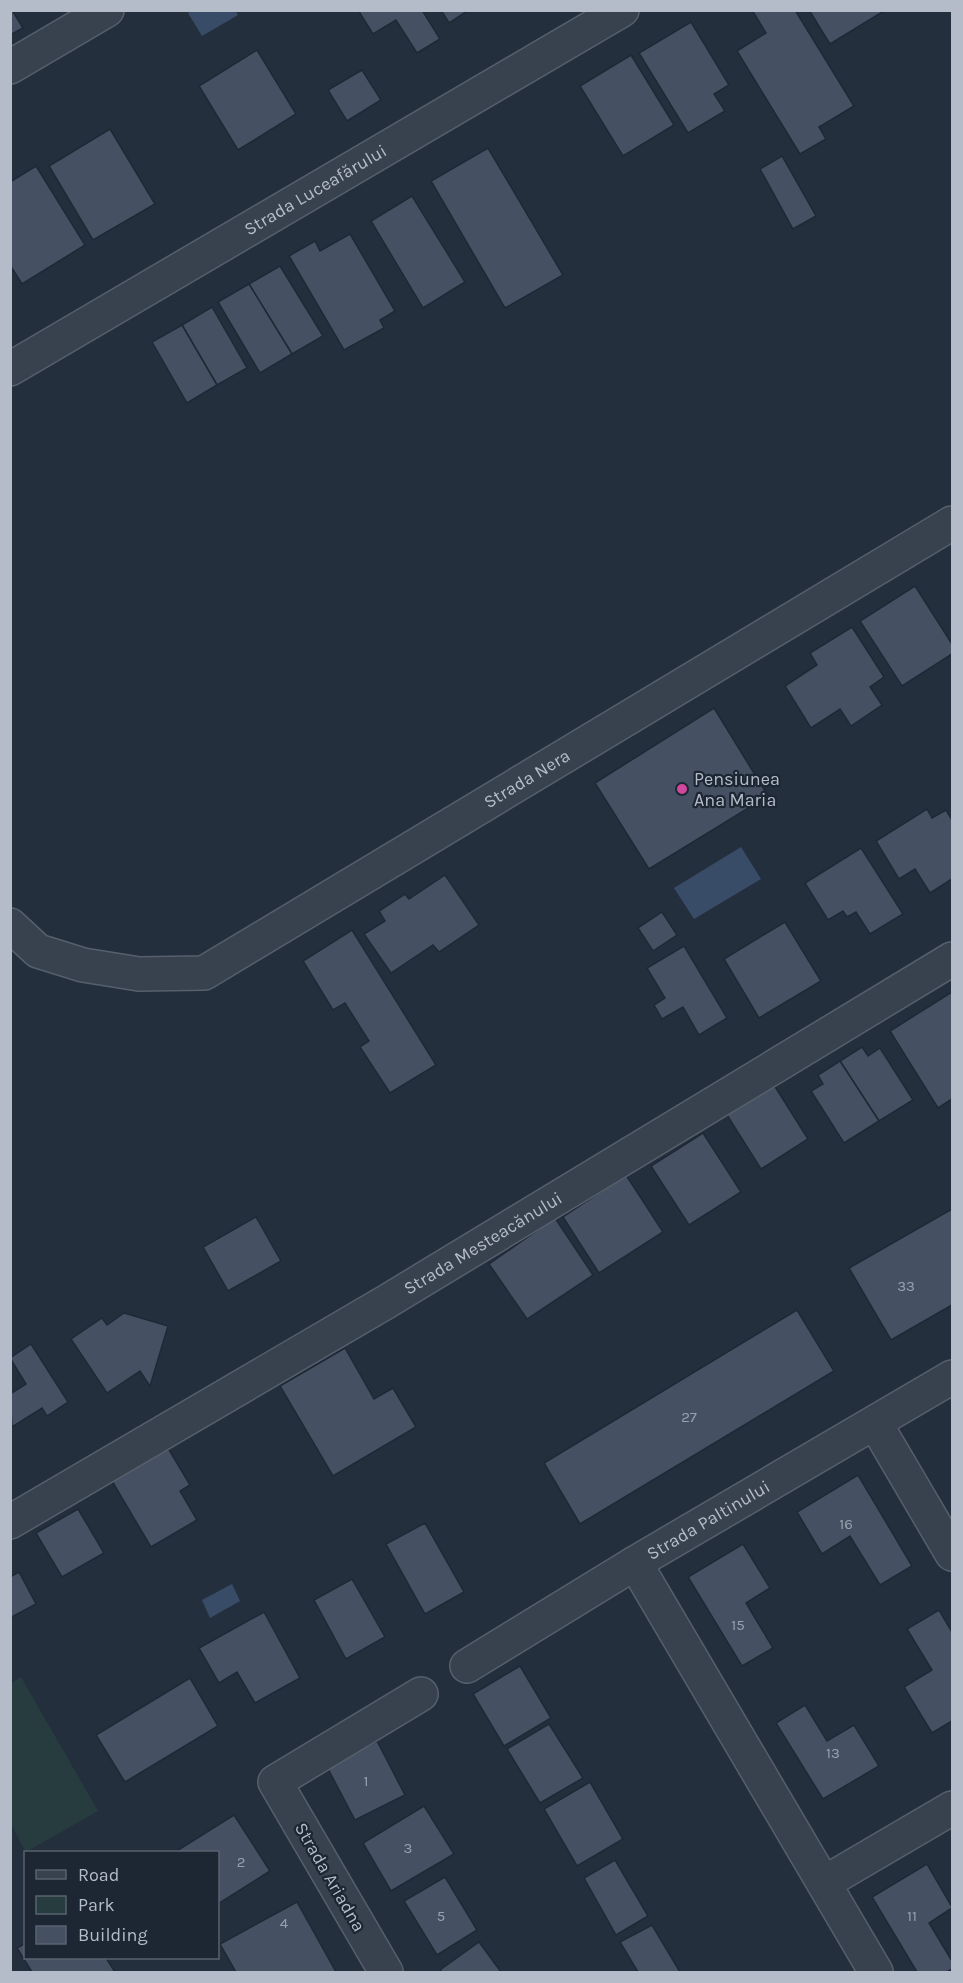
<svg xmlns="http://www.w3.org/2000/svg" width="963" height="1983" font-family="Karla,sans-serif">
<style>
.green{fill:#263c3f}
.water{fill:#394c67}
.building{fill:#455162;stroke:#1f2835;stroke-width:1.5}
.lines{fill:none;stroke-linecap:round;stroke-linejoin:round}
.minor-casing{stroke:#565f6c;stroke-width:36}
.minor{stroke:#38414e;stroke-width:33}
.hotel-dot{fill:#d1479c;stroke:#1d2633;stroke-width:2}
.labels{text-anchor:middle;stroke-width:4.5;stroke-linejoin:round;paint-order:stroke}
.number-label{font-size:15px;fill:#98a1af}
.street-label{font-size:18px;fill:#b4bcc9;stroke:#1d2633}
.poi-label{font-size:18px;fill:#b4bcc9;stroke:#1d2633;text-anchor:start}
</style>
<rect width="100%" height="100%" fill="#242f3e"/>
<path class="green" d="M21,1677L98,1811L26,1852L11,1825V1683Z"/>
<g class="water">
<path d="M235,10L238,15L202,36L188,13L192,11Z"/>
<path d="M741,847L761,879L694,919L674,888Z"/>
<path d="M232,1584L240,1601L210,1618L202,1600Z"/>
</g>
<g class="building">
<path d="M10,10H12L23,28L10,35Z"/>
<path d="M358,10H422L440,39L417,53L396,20L373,34Z"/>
<path d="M441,10H469L449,23Z"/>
<path d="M752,10H795L854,106L819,127L826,139L800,154L737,51L766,33Z"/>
<path d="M809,10H884V11L830,44Z"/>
<path d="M691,22L729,85L714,94L725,111L688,133L639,53Z"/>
<path d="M257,50L296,114L238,150L199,86Z"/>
<path d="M631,55L674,125L623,156L580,86Z"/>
<path d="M362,70L381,100L347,121L328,90Z"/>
<path d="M110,129L155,204L93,240L49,166Z"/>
<path d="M488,148L563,275L505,308L431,181Z"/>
<path d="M782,156L816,216L793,229L760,169Z"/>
<path d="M36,166L85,245L22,284L10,265V182Z"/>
<path d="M412,196L465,282L423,308L371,221Z"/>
<path d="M350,234L395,311L380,320L384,328L344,350L289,256L315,241L320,251Z"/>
<path d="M280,266L323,336L292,354L249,284Z"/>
<path d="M249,284L292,354L260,373L218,302Z"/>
<path d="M212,307L247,368L217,385L182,325Z"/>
<path d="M182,325L217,385L187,403L152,342Z"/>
<path d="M915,586L952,644V654L902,686L860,621Z"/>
<path d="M852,627L884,677L870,687L882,705L851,726L840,709L811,728L785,686L817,665L810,653Z"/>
<path d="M714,708L768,796L649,869L595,783Z"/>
<path d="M927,809L932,818L946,810L952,820V879L930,893L915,869L899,879L876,841Z"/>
<path d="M861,848L903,914L870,934L856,912L847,917L843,911L828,920L805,883Z"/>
<path d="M445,875L479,925L439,952L433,945L391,973L364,934L385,921L379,911L405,894L409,899Z"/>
<path d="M662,912L677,935L653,951L638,928Z"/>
<path d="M785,922L821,981L759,1018L724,959Z"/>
<path d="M352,930L436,1065L390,1093L360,1047L369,1041L345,1003L333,1010L303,961Z"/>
<path d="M684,946L727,1018L699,1035L683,1007L662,1019L654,1005L665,998L647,968Z"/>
<path d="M952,992V1099L938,1108L890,1031Z"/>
<path d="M862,1047L868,1056L880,1048L913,1100L879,1121L840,1061Z"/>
<path d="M840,1061L879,1121L844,1143L811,1091L823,1084L818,1075Z"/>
<path d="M774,1085L808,1139L761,1169L727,1115Z"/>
<path d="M703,1133L741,1192L689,1225L651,1166Z"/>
<path d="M626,1175L663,1232L599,1273L563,1217Z"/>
<path d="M952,1209V1305L891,1340L849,1268Z"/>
<path d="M256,1217L281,1261L228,1291L203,1247Z"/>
<path d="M555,1218L593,1275L527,1319L489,1264Z"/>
<path d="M797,1310L834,1371L580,1524L544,1463Z"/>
<path d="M124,1313L168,1326L150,1386L140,1371L107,1393L71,1339L102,1318L107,1325Z"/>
<path d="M31,1344L68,1402L47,1416L42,1408L12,1427L10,1394L26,1384L10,1358Z"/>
<path d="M345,1348L374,1399L393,1388L416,1427L333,1476L280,1386Z"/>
<path d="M168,1448L190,1485L180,1491L197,1520L151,1547L112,1481Z"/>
<path d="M858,1475L912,1566L880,1585L850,1536L822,1554L797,1512Z"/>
<path d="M78,1509L104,1553L62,1577L36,1533Z"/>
<path d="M425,1523L464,1592L425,1614L386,1544Z"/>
<path d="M743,1544L770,1588L746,1603L773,1648L742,1666L688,1577Z"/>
<path d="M19,1572L36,1604L10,1618V1577Z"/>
<path d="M352,1579L385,1637L346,1659L314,1600Z"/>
<path d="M939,1610L952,1632V1721L932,1733L904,1687L932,1670L907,1629Z"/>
<path d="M264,1612L300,1678L255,1703L237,1672L219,1683L199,1648Z"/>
<path d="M520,1666L551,1718L504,1746L473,1694Z"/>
<path d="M190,1678L218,1726L125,1782L96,1735Z"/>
<path d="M805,1705L827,1741L854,1725L879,1766L823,1799L776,1723Z"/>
<path d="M549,1724L583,1778L540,1803L507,1749Z"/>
<path d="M377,1741L405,1795L355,1820L327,1767Z"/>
<path d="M590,1782L623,1839L577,1866L544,1809Z"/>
<path d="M424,1806L454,1854L391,1891L363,1843Z"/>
<path d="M234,1815L270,1871L218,1904V1852H175Z"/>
<path d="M615,1860L648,1916L616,1935L584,1878Z"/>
<path d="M927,1864L952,1907V1908L929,1923L952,1961V1969L947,1972H917L872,1897Z"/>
<path d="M445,1877L477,1930L437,1955L404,1901Z"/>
<path d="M297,1902L336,1972H236L220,1944Z"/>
<path d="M652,1925L680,1972H638L620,1942Z"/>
<path d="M479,1942L501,1972H442L440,1970Z"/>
<path d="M26,1943V1958H106L115,1972H32L17,1948Z"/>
</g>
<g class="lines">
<g class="minor-casing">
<g id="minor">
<path d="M10,67L107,10"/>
<path id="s1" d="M10,369L622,10"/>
<path id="s2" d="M10,925L38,951L83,965L139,974L204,973L952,523"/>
<path d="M875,1423L952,1554"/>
<path id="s3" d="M10,1522L386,1302L952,959"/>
<path d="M635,1563L876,1972"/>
<path id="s4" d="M467,1666L635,1563L952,1377"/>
<path d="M824,1883L952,1808"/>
<path d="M386,1972L275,1782L421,1694"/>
</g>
</g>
<use href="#minor" class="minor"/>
</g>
<circle class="hotel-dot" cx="682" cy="789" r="6"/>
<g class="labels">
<g class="number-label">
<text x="906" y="1291">33</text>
<text x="689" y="1422">27</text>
<text x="846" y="1529">16</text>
<text x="738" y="1630">15</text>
<text x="833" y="1758">13</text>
<text x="366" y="1786">1</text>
<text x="408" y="1853">3</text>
<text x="241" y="1867">2</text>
<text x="441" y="1921">5</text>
<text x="912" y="1921">11</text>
<text x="284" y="1928">4</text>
</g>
<g class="street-label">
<text dy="6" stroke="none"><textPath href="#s1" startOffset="354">Strada Luceafărului</textPath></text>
<text dy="6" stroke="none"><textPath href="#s2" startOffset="584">Strada Nera</textPath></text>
<text dy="6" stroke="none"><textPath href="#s3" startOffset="549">Strada Mesteacănului</textPath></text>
<text dy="6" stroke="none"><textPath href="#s4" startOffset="282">Strada Paltinului</textPath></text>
<text transform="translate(330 1877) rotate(60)" y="6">Strada Ariadna</text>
</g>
<g class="poi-label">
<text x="694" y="785">Pensiunea<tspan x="694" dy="21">Ana Maria</tspan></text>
</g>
</g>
<rect width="963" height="1983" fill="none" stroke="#b4bcc9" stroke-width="24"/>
<rect x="24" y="1851" width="195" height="108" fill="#1d2633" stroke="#59626f" stroke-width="1.5"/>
<rect x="36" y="1870" width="30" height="9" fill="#38414e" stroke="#59626f" stroke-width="1.5"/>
<text x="78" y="1881" font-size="18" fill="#b4bcc9">Road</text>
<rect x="36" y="1896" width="30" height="18" fill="#263c3f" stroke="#59626f" stroke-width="1.5"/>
<text x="78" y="1911" font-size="18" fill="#b4bcc9">Park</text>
<rect x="36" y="1926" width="30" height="18" fill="#455162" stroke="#59626f" stroke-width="1.5"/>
<text x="78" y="1941" font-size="18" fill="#b4bcc9">Building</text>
</svg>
